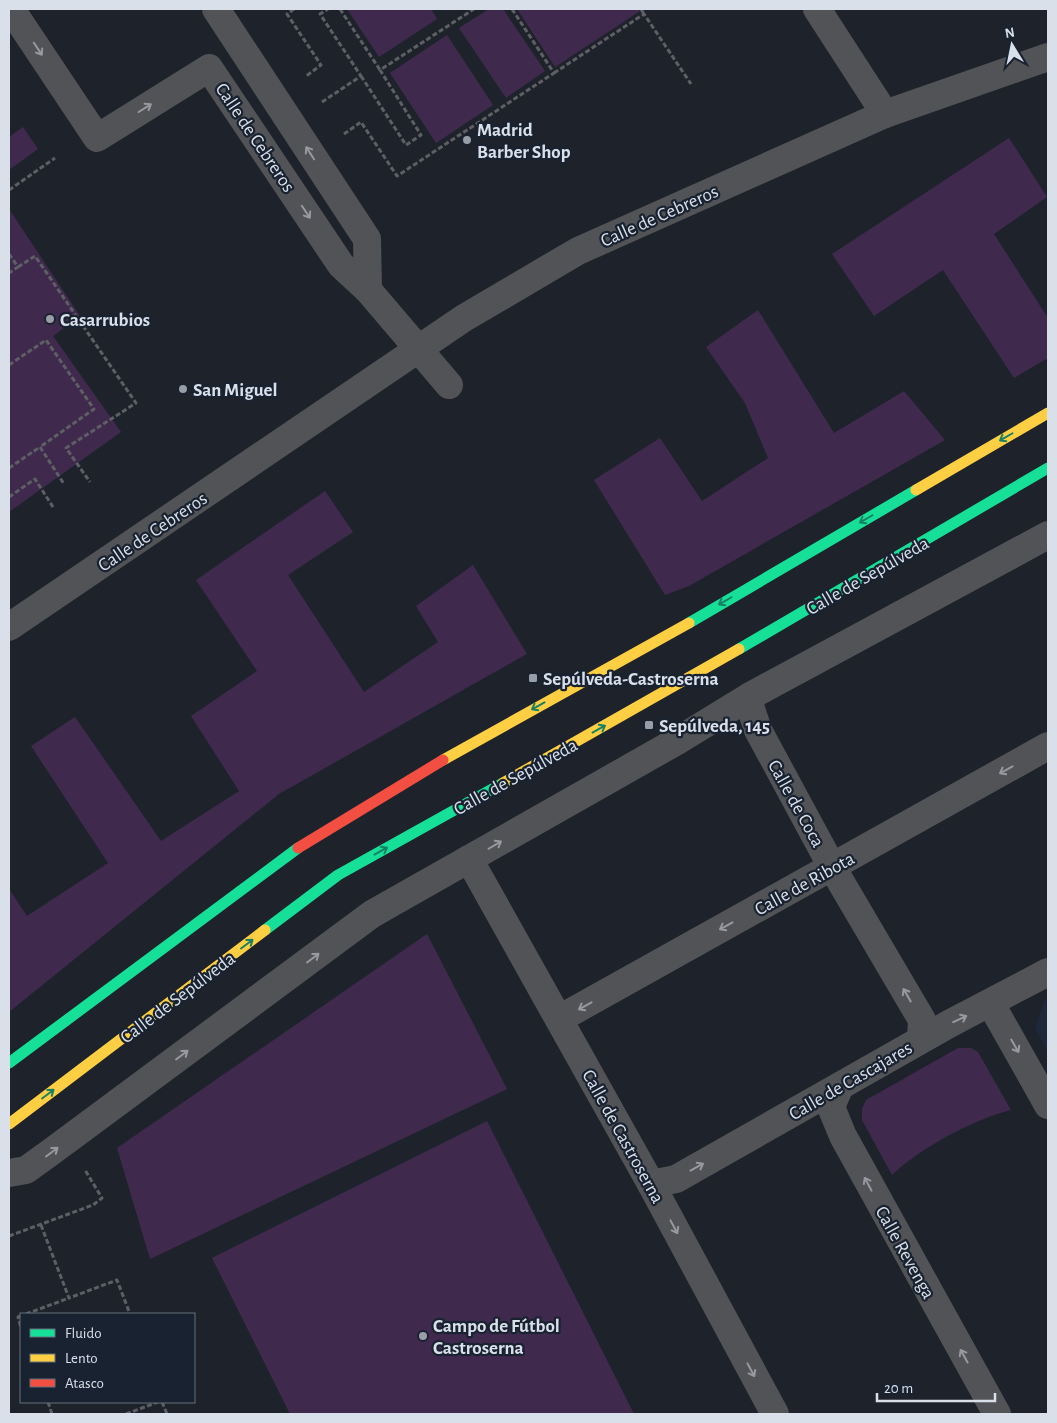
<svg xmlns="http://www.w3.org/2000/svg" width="1057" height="1423" font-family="'Alegreya Sans',sans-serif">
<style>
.built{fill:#1d283b}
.green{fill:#3f2a4e}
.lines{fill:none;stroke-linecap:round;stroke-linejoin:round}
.path{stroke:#5e5f64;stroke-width:3;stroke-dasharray:5 2.5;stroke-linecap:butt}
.street{stroke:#525356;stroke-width:28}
.fast{stroke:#16e098;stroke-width:11}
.slow{stroke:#ffcf43;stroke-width:11}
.jam{stroke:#f24e42;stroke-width:11}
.oneway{stroke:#969aa0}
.oneway2{stroke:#188164}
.poi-dot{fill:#989ea7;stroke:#192230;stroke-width:2}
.labels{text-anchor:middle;stroke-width:4.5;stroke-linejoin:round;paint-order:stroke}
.poi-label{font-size:19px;font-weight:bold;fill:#d9e0ea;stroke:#192230;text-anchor:start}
.street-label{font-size:19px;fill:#d9e0ea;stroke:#192230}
</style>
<rect width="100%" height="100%" fill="#1e232b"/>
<path class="built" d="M1048,998V1052L1035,1029L1044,1001Z"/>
<g class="green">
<path d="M347,9H431L437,19L379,57Z"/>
<path d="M489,9H503L545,71L506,98L459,28Z"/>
<path d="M517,9H638L640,11L555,67Z"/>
<path d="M447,35L493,105L436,143L390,73Z"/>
<path d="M23,127L38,149L9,170V137Z"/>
<path d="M1009,138L1047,197L994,234L1048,318V358L1014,378L943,270L874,316L832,254Z"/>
<path d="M9,209L80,316L53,336L121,432L9,512Z"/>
<path d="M758,310L834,433L904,391L945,440L689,586L665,595L594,480L660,438L702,501L768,458L745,403L706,347Z"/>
<path d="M325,491L353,532L288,575L364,692L438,642L416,606L473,565L527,654L279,794L9,1012V889L27,916L108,863L31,746L75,717L161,841L239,791L191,716L257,671L196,580Z"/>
<path d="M427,934L507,1089L150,1259L117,1148Z"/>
<path d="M958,1048H971L978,1052L1011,1110C974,1119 920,1148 892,1175L862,1120V1109L866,1100Z"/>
<path d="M487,1121L634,1414H290L212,1258Z"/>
</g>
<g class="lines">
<g class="path">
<path d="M294,9L287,14L321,65L305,77"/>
<path d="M340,9L380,70"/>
<path d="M641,9L644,14"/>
<path d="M554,73L644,14L691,84"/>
<path d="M361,76L406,145L421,135L380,70L474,9"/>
<path d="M322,102L361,76L320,14L328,9"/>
<path d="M344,134L361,122L397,176L554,73L512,9"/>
<path d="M9,190L55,158"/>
<path d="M9,254L18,267L9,273"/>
<path d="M18,267L35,256L136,403L66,448L90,482"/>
<path d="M9,365L46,340L94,409L40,447"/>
<path d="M9,468L40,447L64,484"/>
<path d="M9,497L35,479L53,507"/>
<path d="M41,1225L69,1298L117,1280L130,1314"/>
<path d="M9,1236L93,1205L102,1198L85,1170"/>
<path d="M26,1314L69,1298"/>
<path d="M21,1316L18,1317L21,1328"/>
<path d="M48,1402L52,1414"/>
<path d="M162,1402L167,1414"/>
<path d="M126,1414L158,1402"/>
</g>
<g class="street">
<path d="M11,9L97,138L209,68L341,265L368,290L449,385"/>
<path d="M216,9L367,239L368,290"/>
<path d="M817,9L885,114"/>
<path d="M9,627L464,318L578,251L885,114L1048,57"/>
<path d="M752,695L750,706L758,730L832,867L922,1020L921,1039"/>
<path d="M469,859L651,1184L775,1414"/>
<path d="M991,1004L1048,1105"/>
<path d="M559,1019L1048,746"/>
<path d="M839,1088L831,1107L843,1136L997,1414"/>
<path d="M9,1173L26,1170L51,1152L372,914L677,741L752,695L1048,535"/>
<path d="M651,1184L676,1179L949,1024L1048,972"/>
</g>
<g class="fast">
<path d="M689,623L916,490"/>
<path d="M739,649L1048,468"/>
<path d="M265,930L338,875L503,783"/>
<path d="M9,1063L298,848"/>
</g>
<g class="slow">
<path d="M916,490L1048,413"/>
<path d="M443,760L689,623"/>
<path d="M503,783L739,649"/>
<path d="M9,1124L265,930"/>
</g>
<path class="jam" d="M298,848L443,760"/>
</g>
<defs><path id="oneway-shaft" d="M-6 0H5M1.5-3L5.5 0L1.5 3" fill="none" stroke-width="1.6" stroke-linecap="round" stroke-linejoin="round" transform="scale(1.25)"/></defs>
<g class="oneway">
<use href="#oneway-shaft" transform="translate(38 49) rotate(56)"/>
<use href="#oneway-shaft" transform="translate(145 108) rotate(-32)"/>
<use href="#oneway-shaft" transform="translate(310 153) rotate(-123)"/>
<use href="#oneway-shaft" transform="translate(306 212) rotate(56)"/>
<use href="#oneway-shaft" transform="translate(1006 770) rotate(151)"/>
<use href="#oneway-shaft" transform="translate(495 845) rotate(-30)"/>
<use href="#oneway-shaft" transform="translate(726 926) rotate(151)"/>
<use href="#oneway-shaft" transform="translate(313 958) rotate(-37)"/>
<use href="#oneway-shaft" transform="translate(907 995) rotate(-120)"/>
<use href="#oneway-shaft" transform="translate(585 1006) rotate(151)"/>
<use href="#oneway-shaft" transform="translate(960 1019) rotate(-25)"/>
<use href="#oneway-shaft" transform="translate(1015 1046) rotate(60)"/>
<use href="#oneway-shaft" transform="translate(182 1055) rotate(-37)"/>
<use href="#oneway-shaft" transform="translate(52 1152) rotate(-37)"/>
<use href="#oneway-shaft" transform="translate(697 1167) rotate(-29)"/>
<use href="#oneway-shaft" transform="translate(868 1184) rotate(-118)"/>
<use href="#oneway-shaft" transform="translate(674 1227) rotate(62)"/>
<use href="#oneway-shaft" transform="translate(964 1356) rotate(-119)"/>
<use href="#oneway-shaft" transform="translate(751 1370) rotate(62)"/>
</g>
<g class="oneway2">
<use href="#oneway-shaft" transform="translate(1006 437) rotate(150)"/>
<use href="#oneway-shaft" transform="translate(866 519) rotate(150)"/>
<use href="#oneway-shaft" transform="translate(725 601) rotate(150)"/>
<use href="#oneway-shaft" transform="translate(538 706) rotate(151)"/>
<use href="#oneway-shaft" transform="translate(599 729) rotate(-29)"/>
<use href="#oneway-shaft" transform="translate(381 851) rotate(-29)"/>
<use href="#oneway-shaft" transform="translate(247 944) rotate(-37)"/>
<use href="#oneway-shaft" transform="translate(48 1094) rotate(-37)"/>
</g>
<g class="poi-dot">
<circle cx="467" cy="140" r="5"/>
<circle cx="50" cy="319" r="5"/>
<circle cx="183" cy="389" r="5"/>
<rect x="528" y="673" width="10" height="10" rx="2.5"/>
<rect x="644" y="720" width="10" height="10" rx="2.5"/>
<circle cx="423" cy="1336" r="5"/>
</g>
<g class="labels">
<g class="poi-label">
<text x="477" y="136">Madrid<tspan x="477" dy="22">Barber Shop</tspan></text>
<text x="60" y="326">Casarrubios</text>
<text x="193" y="396">San Miguel</text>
<text x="543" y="685">Sepúlveda-Castroserna</text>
<text x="659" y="732">Sepúlveda, 145</text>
<text x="433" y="1332">Campo de Fútbol<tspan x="433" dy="22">Castroserna</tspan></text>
</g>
<g class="street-label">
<text transform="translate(256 137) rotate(56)" y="7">Calle de Cebreros</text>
<text transform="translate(659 215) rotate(-24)" y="7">Calle de Cebreros</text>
<text transform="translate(152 531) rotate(-34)" y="7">Calle de Cebreros</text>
<text transform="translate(867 575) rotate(-30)" y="7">Calle de Sepúlveda</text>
<text transform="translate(515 776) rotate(-29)" y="7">Calle de Sepúlveda</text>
<text transform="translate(797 803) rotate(61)" y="7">Calle de Coca</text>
<text transform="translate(804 883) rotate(-29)" y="7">Calle de Ribota</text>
<text transform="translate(177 997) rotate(-37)" y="7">Calle de Sepúlveda</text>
<text transform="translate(850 1080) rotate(-30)" y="7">Calle de Cascajares</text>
<text transform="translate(624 1136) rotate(61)" y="7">Calle de Castroserna</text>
<text transform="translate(906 1252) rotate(61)" y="7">Calle Revenga</text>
</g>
</g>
<rect width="1057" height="1423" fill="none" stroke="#d9e0ea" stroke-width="20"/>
<rect x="20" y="1313" width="175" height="90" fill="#192230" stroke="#666e7a"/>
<rect x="30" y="1329" width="25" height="8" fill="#16e098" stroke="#666e7a"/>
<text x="65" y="1338" font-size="15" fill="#d9e0ea">Fluido</text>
<rect x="30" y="1354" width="25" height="8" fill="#ffcf43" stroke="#666e7a"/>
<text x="65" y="1363" font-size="15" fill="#d9e0ea">Lento</text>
<rect x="30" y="1379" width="25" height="8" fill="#f24e42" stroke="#666e7a"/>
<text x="65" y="1388" font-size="15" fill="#d9e0ea">Atasco</text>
<g transform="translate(1012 45) rotate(350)" stroke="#192230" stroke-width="4" paint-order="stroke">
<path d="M0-4L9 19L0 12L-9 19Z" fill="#d9e0ea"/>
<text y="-8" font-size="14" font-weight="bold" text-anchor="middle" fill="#d9e0ea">N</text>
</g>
<path d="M877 1393v8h118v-8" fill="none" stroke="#d9e0ea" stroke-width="2.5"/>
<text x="884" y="1393" font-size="15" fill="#d9e0ea" stroke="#192230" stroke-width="4" paint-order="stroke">20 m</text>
</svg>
